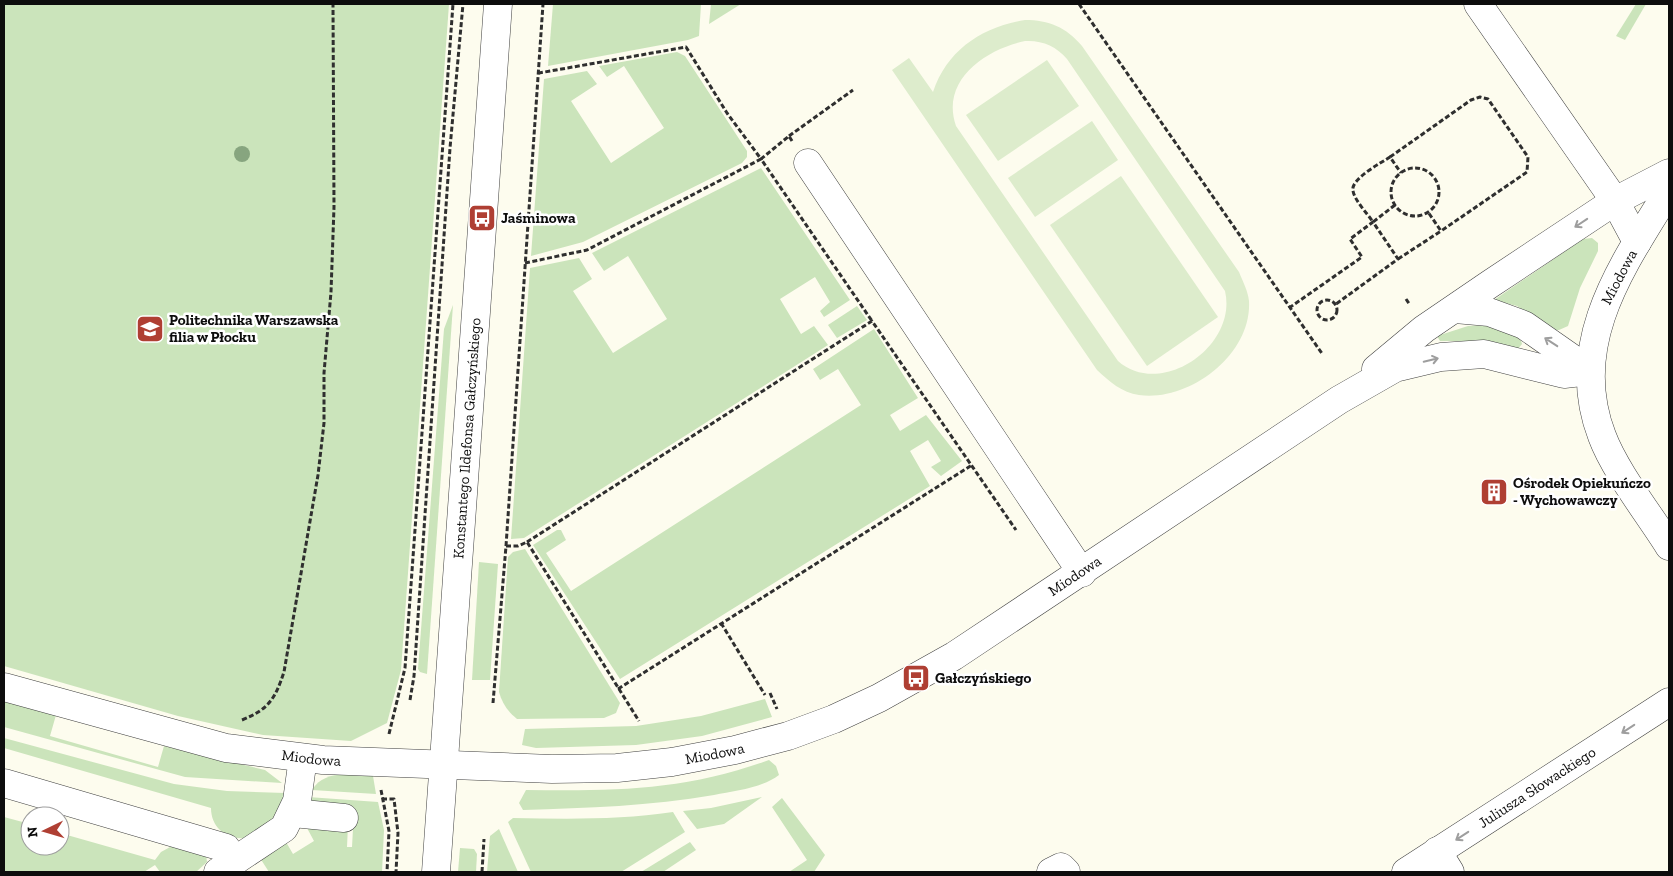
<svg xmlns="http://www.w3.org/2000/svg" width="1673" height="876" font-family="'Zilla Slab',serif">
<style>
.green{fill:#cbe4bb}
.pitch{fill:#ddeccc;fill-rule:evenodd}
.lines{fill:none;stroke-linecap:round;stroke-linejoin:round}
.minor-casing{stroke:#404040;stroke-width:29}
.path{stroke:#2f2f2f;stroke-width:3;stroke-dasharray:5 2.5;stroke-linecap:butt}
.minor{stroke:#fff;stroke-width:28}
.tree{fill:#87a57f}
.oneway{stroke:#9e9e9e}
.labels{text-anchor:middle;stroke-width:5;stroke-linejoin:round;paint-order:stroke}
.poi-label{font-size:15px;font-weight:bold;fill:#0d0d0d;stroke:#fff;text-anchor:start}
.street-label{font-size:15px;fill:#0d0d0d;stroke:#fff}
</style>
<rect width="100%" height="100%" fill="#fdfcee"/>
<g class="green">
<path d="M4,4H449L401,670L387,723L351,741L263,735L178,716L4,666Z"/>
<path d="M553,4H701L699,36L688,40L548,66Z"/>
<path d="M711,4H741L709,24Z"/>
<path d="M1636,4H1646L1625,40L1616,36Z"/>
<path d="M677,52L685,56L747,151V157L742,163L583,242L531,256L544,79L587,71L597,84L571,101L611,163L664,128L624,66L607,77L599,66Z"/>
<path d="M761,168L850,300L824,317L820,311L830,302L815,277L780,299L801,334L814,326L828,345L524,538L511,539L530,268L579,258L592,279L573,291L613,353L667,319L628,256L604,271L592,253Z"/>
<path d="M1592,238L1598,243V251L1580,288L1568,326L1559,330H1552L1517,306L1494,300L1583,239Z"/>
<path d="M453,305L427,674L420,672L418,669L444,329Z"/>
<path d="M857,306L867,320L837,338L828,325Z"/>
<path d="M1487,325L1520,337L1522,344L1517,350L1480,341H1440L1437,336L1468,326Z"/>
<path d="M874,329L918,398L890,415L900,431L926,415L962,461L941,476L931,467L941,461L928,440L910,451L930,486L620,679L533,545L557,530H561L566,540L546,553L571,591L861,405L838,369L820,380L813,369Z"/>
<path d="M525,549L620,703L616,713L604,718L517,719C508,712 502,703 499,692L508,557L513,552Z"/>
<path d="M479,562L498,564L490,680H472Z"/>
<path d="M765,699L772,717L702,736L636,745L536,748L522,745L525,729L636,726L701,716Z"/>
<path d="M4,700L56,715L50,736L158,767L164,746L265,770L282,783L185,777L4,727Z"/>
<path d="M4,738L174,784L227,791L285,793L283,816L246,838C227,840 211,828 211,808L4,748Z"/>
<path d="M769,760L776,766L779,775C762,788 735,791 714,795C650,806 588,808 523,810L519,803L526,790C615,791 683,791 769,760Z"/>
<path d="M344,774L373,776L376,794L312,790C319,778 331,775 344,774Z"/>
<path d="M308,797L378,802L384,830L382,872H269L260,858L286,842L293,854L314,841L307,828L316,822L348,825L347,847H352L354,810L304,807Z"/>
<path d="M762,797L724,824L697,829L683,811L711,808Z"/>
<path d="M782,798L825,855L814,872H789L807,860L772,807Z"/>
<path d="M673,812L685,832L621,872H531L508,822L513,818C567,819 620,820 673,812Z"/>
<path d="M4,817L30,824V846H60V833L155,860L161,852L172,846L206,855L207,862L196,872H160L155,865L144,872H4Z"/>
<path d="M499,829L518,872H487L490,836Z"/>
<path d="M690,842L696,850L663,872H641Z"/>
<path d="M460,848L474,849L477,854L476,872H458Z"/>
</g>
<g class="pitch">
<path d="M1025,20C1049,20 1066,27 1082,46L1239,272C1243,282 1248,291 1249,301C1252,355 1189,402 1139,395C1122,393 1109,381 1097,370L892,70L909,58L933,92C947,50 982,27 1025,20ZM1025,41C1042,40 1056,46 1067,59L1225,291C1238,346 1161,399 1118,361L956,126C940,80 986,49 1025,41Z"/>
<path d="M1047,60L1079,106L998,161L966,115Z"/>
<path d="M1092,121L1118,160L1035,217L1008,178Z"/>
<path d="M1121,176L1218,317L1147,366L1050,225Z"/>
</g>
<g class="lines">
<g class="minor-casing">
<g id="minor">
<path d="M1478,4L1615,201L1637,242"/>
<path d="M808,163L1082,573"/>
<path d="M1669,190C1623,265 1566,343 1602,436C1615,471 1649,514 1669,546"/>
<path d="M1455,309L1489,312L1524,325L1590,371"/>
<path d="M1376,369L1424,329L1490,284L1615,201L1669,173"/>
<path id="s1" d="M4,687L226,748L323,760L552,769L617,768L672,762L735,750L788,736L834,719L879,698L954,656L1339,400L1395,368L1441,357L1484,354L1564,374L1590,371"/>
<path d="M4,783L226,848L235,861"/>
<path d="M293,813L344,818"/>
<path d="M1437,851L1450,872"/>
<path d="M218,872L284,828L297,801L303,758"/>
<path id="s2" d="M436,872L498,4"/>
<path d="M1051,872L1061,867L1066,872"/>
<path id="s3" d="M1406,872L1669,702"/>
</g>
</g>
<g class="path">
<path d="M1079,4L1323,355"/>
<path d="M789,136L853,90"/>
<path d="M792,141L789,136L761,159L872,321"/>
<path d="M1390,157L1471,100L1480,97L1488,99L1528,157L1527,172L1441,231"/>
<circle cx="1415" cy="192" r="24"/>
<path d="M1395,205L1373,222C1367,213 1355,201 1353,191C1350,179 1381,163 1390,157L1401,173"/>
<path d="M1398,259L1441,231L1428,212"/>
<path d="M525,263L587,250L761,159L727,113L686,47L539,73"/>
<path d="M1406,299L1410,305"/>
<circle cx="1327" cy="310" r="10"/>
<path d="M1289,308L1362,257L1350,239L1373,222L1398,259L1336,304"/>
<path d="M527,542L872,321L1016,530"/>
<path d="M506,546H518L527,542L639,721"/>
<path d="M721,623L765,695"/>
<path d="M618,689L972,465"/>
<path d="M770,693L777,709"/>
<path d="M410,700L414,676L450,148L463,4"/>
<path d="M493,703L506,546L543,4"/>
<path d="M242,720C269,709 275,699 284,672L318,475L324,423V373L331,292L334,207L333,4"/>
<path d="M389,734L405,668L453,4"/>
<path d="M381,790L389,831L387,872"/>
<path d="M382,799H394L398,833L396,872"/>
<path d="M482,872L484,839"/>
</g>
<use href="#minor" class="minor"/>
</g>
<circle class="tree" cx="242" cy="154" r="8"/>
<defs><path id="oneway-shaft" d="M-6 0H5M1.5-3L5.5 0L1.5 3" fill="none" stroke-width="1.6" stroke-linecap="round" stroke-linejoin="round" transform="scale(1.25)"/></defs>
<g class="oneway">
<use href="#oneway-shaft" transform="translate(1581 223) rotate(146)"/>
<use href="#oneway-shaft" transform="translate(1551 342) rotate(-147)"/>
<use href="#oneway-shaft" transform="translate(1431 360) rotate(-13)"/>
<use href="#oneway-shaft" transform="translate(1628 729) rotate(147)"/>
<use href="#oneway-shaft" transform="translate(1462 836) rotate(147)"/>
</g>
<defs>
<g id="bus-square" transform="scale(1.4375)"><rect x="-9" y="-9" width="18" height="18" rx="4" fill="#af3f33" stroke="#fff"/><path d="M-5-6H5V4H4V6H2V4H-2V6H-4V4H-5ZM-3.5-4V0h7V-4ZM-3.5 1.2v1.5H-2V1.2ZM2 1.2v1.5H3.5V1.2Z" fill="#fff"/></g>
<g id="university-square" transform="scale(1.4375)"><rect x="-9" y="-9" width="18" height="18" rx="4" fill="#af3f33" stroke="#fff"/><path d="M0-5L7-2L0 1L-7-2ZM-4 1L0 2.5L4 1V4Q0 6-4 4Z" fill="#fff"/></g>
<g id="building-square" transform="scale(1.4375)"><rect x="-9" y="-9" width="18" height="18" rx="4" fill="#af3f33" stroke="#fff"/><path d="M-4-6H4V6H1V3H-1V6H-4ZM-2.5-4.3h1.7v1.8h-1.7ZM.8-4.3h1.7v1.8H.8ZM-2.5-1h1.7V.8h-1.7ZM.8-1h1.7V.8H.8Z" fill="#fff"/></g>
</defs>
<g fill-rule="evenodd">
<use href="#bus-square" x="482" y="218"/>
<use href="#university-square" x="150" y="329"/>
<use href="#building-square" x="1494" y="492"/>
<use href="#bus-square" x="916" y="678"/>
</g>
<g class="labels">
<g class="poi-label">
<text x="501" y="223">Jaśminowa</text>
<text x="169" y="325">Politechnika Warszawska<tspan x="169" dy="17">filia w Płocku</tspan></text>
<text x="1513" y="488">Ośrodek Opiekuńczo<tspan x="1513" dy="17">- Wychowawczy</tspan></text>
<text x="935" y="683">Gałczyńskiego</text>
</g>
<g class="street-label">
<text transform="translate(1619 277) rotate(-62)" y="5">Miodowa</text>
<text dy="5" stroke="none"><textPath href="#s2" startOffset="435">Konstantego Ildefonsa Gałczyńskiego</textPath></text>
<text dy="5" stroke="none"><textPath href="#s1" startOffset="1126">Miodowa</textPath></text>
<text dy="5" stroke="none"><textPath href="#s1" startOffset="721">Miodowa</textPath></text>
<text dy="5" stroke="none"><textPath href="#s1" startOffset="316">Miodowa</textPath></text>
<text dy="5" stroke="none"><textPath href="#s3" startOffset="156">Juliusza Słowackiego</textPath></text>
</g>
</g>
<rect width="1673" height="876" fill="none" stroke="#0d0d0d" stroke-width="10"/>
<g transform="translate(45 831) rotate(265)"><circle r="24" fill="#ffffff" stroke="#9e9e9e"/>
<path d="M0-4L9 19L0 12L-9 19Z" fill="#af3f33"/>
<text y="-8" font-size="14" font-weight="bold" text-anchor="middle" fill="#0d0d0d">N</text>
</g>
</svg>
